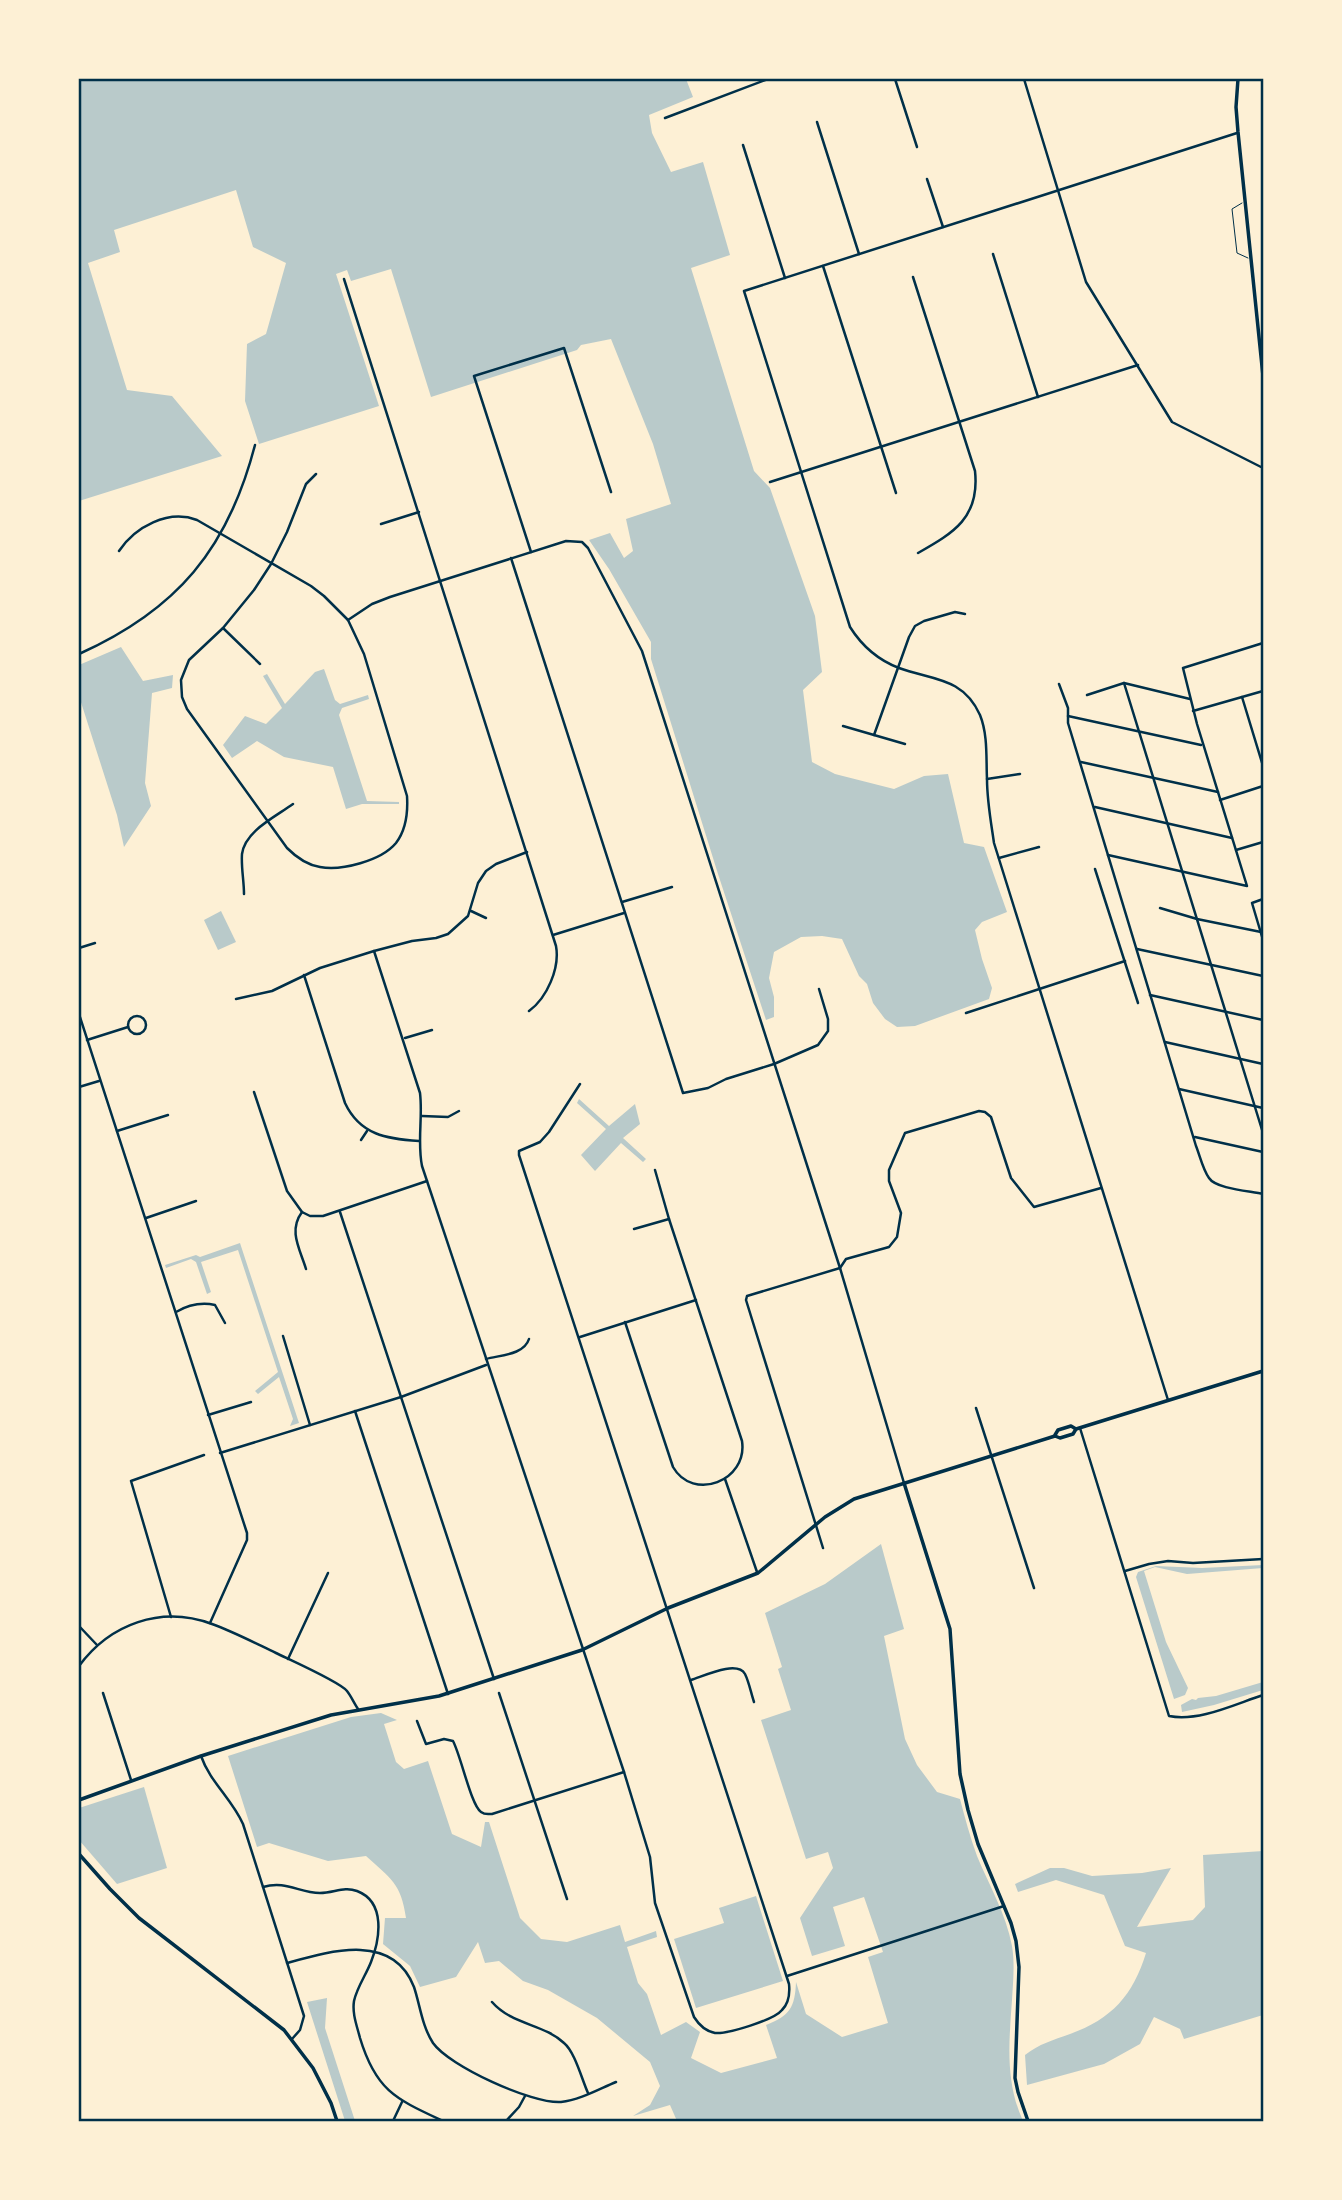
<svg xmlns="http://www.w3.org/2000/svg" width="1342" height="2200" font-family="Montserrat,sans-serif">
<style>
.green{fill:#b9caca}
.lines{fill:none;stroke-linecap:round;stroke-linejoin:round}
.service{stroke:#003049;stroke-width:1}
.minor{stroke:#003049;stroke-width:2.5}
.tertiary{stroke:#003049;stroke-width:3.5}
.secondary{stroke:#003049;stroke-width:3.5}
.neatline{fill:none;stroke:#003049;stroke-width:2.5}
</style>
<rect width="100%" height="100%" fill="#fdf0d5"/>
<g class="green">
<path d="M79,79H686L693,97L649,115L652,133L671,172L703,162L730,255L691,268L754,471L770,488L815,616L822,672L803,690L812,762L835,774L894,789L924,776L948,774L964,843L984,847L1007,912L982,922L975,930L982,959L992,988L989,999L915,1026L897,1027L885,1019L873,1003L867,984L859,976L842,939L822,936L801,937L774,952L769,978L774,997V1017L766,1020L718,874L651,659V642L609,569L589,540L610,533L624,558L633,551L626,519L671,504L653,444L611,339L581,345L577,350L431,397L391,269L351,281L347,270L336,274L379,406L259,444L245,401L247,344L266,334L286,263L253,247L236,190L114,230L120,252L88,263L127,390L172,396L222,456L79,501Z"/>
<path d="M121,647L143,681L173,675L172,688L152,693L145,783L151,806L124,847L117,815L79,696V665Z"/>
<path d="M324,669L335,700L340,704L368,695L369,699L342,708L339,715L367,801L399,802V804H362L346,809L333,767L284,757L257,741L232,758L223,745L245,716L266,724L282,708L263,676L267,674L285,704L315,672Z"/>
<path d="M221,911L236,942L218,950L204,920Z"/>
<path d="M579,1099L609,1126L635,1104L640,1124L623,1138L646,1159L643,1162L621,1143L595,1171L581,1155L606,1129L577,1103Z"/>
<path d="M240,1243L299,1423L290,1426L293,1419L279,1377L258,1394L255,1391L278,1372L238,1250L201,1262L211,1292L207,1294L196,1262L191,1259L166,1268L165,1265L196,1255L200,1257Z"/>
<path d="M881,1544L904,1629L884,1636L905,1739L917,1765L937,1792L960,1799C965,1818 970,1837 977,1856C989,1885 1006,1914 1012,1946C1015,1964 1013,1982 1012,2000C1009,2042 1005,2082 1023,2121H677L670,2105L633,2116L650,2105L660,2086L650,2062L597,2018L548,1990L523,1981L499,1961L485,1963L478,1942L456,1977L420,1987L410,1966L383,1944L385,1918H406C401,1883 391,1879 366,1856L328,1861L269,1843L257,1847L228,1756L351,1717L381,1713L397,1720L384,1724L396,1762L404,1769L428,1761L452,1834L481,1847L485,1822H489L520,1918L541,1939L567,1942L620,1925L625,1942L656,1931L657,1937L627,1947L638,1983L647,1994L661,2035L686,2022L700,2032L691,2058L721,2073L777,2058L766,2025C790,2016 795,2007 796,1982L806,2014L842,2037L888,2023L868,1957L883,1952L864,1897L833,1907L845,1946L812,1956L800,1918L833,1868L828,1852L806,1859L761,1720L791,1710L778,1669L782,1667L765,1613L825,1584Z"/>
<path d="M1263,1565V1568L1187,1574L1155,1567L1144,1571L1166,1642L1188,1688L1185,1695L1174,1699L1136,1577L1138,1572L1156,1566L1202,1568Z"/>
<path d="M1263,1682V1690L1214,1705L1182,1712L1181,1705L1192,1699L1196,1700L1198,1698L1216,1696Z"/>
<path d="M144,1787L167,1868L117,1884L79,1840V1808Z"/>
<path d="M1263,1851V2015L1184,2039L1180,2029L1154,2017L1140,2044L1104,2064L1027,2085L1025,2055C1039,2044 1053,2040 1070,2034C1112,2019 1133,1995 1146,1953L1125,1946L1104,1895L1056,1880L1018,1892L1015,1884L1050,1868H1064L1092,1876L1142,1873L1171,1868L1137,1927L1193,1920L1205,1907L1203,1855Z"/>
<path d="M756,1896L783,1981L696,2008L674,1939L724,1923L719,1908Z"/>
<path d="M327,1998L325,2028L355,2121H345L307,2002Z"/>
</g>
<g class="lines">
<path class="service" d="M1242,203L1232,209L1237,253L1248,258"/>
<g class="minor">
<path d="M895,79L917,147"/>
<path d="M1024,79L1086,282L1172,422L1263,468"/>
<path d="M665,118L768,79"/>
<path d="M817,122L859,254"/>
<path d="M743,145L785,278"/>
<path d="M927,179L943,227"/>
<path d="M993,254L1038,397"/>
<path d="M823,266L896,493"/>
<path d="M913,277L975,471C980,518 953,533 918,553"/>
<path d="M344,279L556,946C560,968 547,998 529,1011"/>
<path d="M770,482L1138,365"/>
<path d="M381,524L419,512"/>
<path d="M119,551C135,527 168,509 197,520L311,586L324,596L348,620L364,654L407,796C408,812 406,830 396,843C381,861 341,871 320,867C307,865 296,857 287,848L187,709L182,697L181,680L189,660L223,628L254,590L271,564L287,532L306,484L316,474"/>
<path d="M531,552L474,376L564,348L611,492"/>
<path d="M511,558L683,1093L708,1088L726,1079L774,1064L818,1045L828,1031V1019L819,989"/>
<path d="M348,620L372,604L390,597L566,541L582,542L588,548L642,651L840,1268L904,1483"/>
<path d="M223,628L260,664"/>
<path d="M79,654C177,610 228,549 255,445"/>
<path d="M1124,683L1263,1133"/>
<path d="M1059,684L1068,708V723L1196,1146C1200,1156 1203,1170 1209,1178C1216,1189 1250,1191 1263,1194"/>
<path d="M1087,695L1124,683L1190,699"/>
<path d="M1242,697L1263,766"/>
<path d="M1193,711L1263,691"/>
<path d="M1068,716L1201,745"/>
<path d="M843,726L905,744"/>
<path d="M874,735L909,637L915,626L924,621L955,612L965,614"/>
<path d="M1081,762L1218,792"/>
<path d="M987,779L1020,774"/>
<path d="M1220,800L1263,786"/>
<path d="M1095,807L1232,838"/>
<path d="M1236,850L1263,842"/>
<path d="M1108,855L1247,886L1197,724L1183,668L1263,643"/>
<path d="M999,858L1039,847"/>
<path d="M1095,869L1138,1003"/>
<path d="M244,894C244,881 241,867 242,854C245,831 275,817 293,804"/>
<path d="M1263,899L1252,903L1263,940"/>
<path d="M622,902L672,887"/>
<path d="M1160,908L1197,919L1261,932"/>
<path d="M471,911L486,918"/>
<path d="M553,935L624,913"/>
<path d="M79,948L95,943"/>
<path d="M1137,949L1263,976"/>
<path d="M374,951L420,1093C423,1118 417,1141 422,1166L624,1772L650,1857L655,1903L694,2017C699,2025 705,2031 715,2033C728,2034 774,2020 782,2010C789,2003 790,1994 789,1984L519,1155V1151L540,1142L549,1132L580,1084"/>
<path d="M304,975L345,1103C360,1135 387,1139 419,1141"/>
<path d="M1150,995L1263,1020"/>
<path d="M236,999L272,991L320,968L374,951L412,941L436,938L448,934L468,916L478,883L486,871L496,864L527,852"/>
<path d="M966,1013L1125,961"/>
<path d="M79,1014L247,1533V1540L210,1623"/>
<circle cx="137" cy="1025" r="9"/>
<path d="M405,1038L432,1030"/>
<path d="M87,1040L128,1027"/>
<path d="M1165,1042L1263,1064"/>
<path d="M79,1087L99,1081"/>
<path d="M1179,1089L1263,1108"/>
<path d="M254,1092L287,1191L302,1212"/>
<path d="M422,1116L448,1117L459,1111"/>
<path d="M117,1131L168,1115"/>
<path d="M1195,1137L1263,1152"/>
<path d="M361,1140L367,1131"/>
<path d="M340,1212L494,1679"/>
<path d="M146,1218L196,1201"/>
<path d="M634,1229L669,1219"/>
<path d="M306,1269C300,1249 288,1231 302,1212L310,1216H323L427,1181"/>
<path d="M176,1312C188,1305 201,1302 215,1305L225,1323"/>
<path d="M625,1322L673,1467C693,1502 748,1481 742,1441L669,1219L655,1170"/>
<path d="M283,1336L310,1425"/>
<path d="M580,1337L696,1300"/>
<path d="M486,1359C500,1355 524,1355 529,1339"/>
<path d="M1168,1400L994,843C991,822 987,801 987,779C986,758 988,735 980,715C963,677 932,680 899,668C878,660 862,646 850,627L744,291L1237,133"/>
<path d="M976,1408L1034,1588"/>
<path d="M355,1411L448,1694"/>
<path d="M208,1415L251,1402"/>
<path d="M1080,1428L1169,1716C1199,1722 1235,1704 1263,1695"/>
<path d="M220,1453L401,1397L486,1365"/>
<path d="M725,1479L757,1572"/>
<path d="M823,1548L746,1300L747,1296L840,1268L846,1259L889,1247L897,1237L901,1213L889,1181V1170L905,1133L979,1111L985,1112L991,1117L1011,1178L1034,1207L1101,1188"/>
<path d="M1125,1571L1149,1564L1168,1561L1193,1563L1263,1559"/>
<path d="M171,1617L131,1481L204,1455"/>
<path d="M79,1626L97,1645"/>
<path d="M288,1659L328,1573"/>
<path d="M79,1666C110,1624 161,1605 212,1624C234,1632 255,1643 276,1653C288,1659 340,1682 347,1691C351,1696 354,1703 358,1709"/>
<path d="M691,1680C704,1676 737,1660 745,1674C749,1682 751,1693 754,1702"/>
<path d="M103,1693L131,1780"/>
<path d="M499,1693L567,1899"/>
<path d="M417,1721L426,1744L444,1739L453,1741C461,1756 471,1805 481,1812C485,1815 487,1814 492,1814L624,1772"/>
<path d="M201,1756C210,1782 232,1799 243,1824L304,2016L300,2030L292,2039"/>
<path d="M263,1887C286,1880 299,1893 320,1893C334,1893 344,1886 357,1891C386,1902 380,1939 371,1962C366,1975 357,1987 354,2001C352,2014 357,2026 360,2038C376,2091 396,2099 443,2121"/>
<path d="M287,1963C330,1951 393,1932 414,1987C420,2005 422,2026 433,2043C449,2066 532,2104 561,2102C580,2100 599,2089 616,2082"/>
<path d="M787,1976L1004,1906"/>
<path d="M492,2002C512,2025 544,2024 564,2043C575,2052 582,2080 588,2093"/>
<path d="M393,2121L402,2102"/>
<path d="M506,2121L519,2107L525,2096"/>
</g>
<g class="tertiary">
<path d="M1238,79L1236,107L1238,132L1263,376"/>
<path d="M904,1483L950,1629L960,1774L968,1810L978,1844L1011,1923L1016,1941L1019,1967L1015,2078L1018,2092L1028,2121"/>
<path d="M79,1854L110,1889L139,1918L284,2030L313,2068L331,2103L337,2121"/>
</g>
<g class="secondary">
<path d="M1055,1435L1058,1430L1071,1426L1076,1429"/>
<path d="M79,1800L201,1756L331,1715L439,1696L582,1650L668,1608L758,1573L825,1517L854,1499L1055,1436L1060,1438L1073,1434L1076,1429L1263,1371"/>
</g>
</g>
<rect width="1342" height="2200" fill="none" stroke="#fdf0d5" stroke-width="161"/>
<rect x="80" y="80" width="1182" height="2040" class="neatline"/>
</svg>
